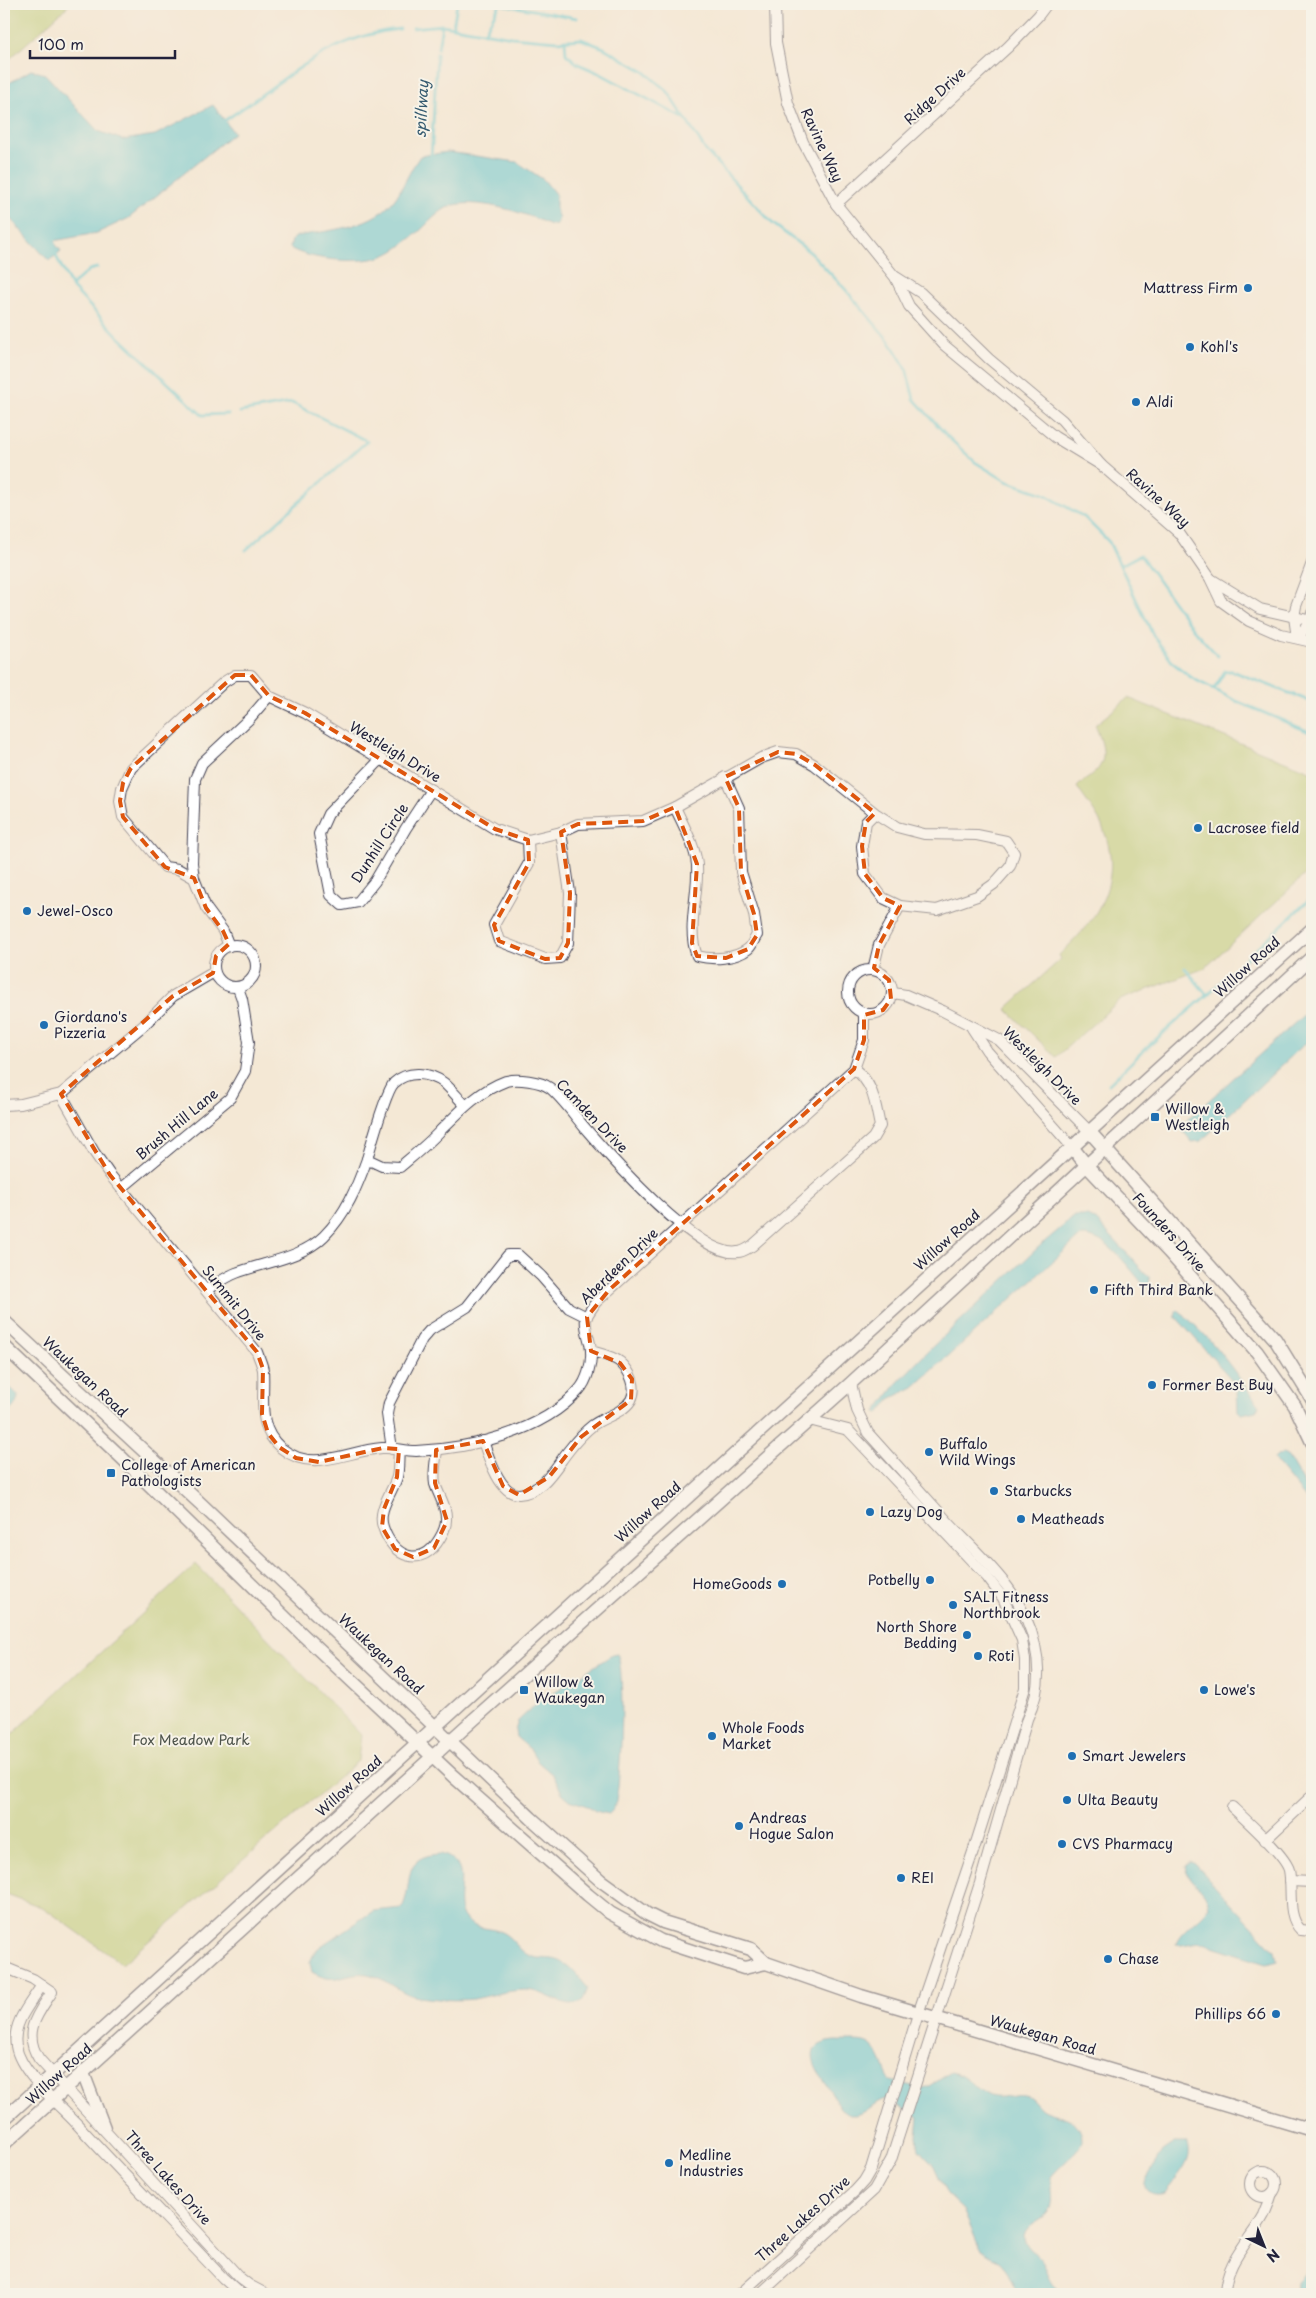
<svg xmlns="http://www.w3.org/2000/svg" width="1316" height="2298" font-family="'Playpen Sans',sans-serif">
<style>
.green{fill:#b5ca6f;stroke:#6c7655}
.water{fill:#5ac6d2;stroke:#3e7486}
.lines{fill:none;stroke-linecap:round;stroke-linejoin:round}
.stream{stroke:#5ac6d2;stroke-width:3}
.minor-casing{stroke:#424052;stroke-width:12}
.major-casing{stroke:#424052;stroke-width:15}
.minor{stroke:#fff;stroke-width:10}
.major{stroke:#fff;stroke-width:12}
.marked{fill:none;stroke:#de560e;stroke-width:4;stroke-dasharray:10 6;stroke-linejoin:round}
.poi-dot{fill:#1f6fb2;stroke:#f7f3e8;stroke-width:2}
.labels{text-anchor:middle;stroke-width:4;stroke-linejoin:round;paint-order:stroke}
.street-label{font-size:14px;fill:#22223b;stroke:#f7f3e8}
.poi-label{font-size:14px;fill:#22223b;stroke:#f7f3e8;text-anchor:start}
.park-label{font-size:14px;fill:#4e544b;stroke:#f7f3e8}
.water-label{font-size:15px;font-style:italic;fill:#365b70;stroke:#f7f3e8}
</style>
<rect width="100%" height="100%" fill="#f7f3e8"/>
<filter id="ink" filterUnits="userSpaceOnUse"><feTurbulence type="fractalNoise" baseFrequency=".02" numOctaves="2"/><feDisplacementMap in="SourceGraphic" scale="10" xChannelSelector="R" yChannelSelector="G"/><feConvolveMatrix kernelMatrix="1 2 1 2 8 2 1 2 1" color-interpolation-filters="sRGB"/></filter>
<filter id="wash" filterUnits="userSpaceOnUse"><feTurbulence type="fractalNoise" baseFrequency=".0096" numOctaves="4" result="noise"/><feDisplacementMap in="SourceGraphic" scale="20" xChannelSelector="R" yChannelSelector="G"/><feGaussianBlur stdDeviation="1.12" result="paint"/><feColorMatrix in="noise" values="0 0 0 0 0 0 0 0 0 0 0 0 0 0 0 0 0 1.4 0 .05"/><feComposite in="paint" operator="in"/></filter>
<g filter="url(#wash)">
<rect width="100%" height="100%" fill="#f4e8d5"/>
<g class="green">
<path d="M4,4H70L4,64Z"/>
<path d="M1128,698L1312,772V868L1205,968L1120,1000L1056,1057L1006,1009L1061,959L1059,955L1061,953C1099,918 1125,879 1102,826C1096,812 1085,800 1077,787C1081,782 1088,779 1093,774C1110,760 1102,742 1095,725Z"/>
<path d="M196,1564L361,1735L358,1761L122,1964L44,1908L4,1893V1742Z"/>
</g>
<g class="water">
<path d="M31,70L45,74L98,131L123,140L155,135L213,105L234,133L129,218L97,233L53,241L61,251L49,261L4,212V86Z"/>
<path d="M448,152L517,162L544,180L556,195V211L559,218L557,224L550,225C526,213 481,199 454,205C438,209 428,225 415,235C405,243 393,253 380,257C358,264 309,260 290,248L292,240L297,236C331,230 377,227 397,196C405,183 411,168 420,156Z"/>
<path d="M1307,1012L1312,1013V1037L1201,1141L1192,1142L1183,1131V1127L1188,1119Z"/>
<path d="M1075,1216H1087L1096,1220L1149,1277L1150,1287L1145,1286C1128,1268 1108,1235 1081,1236L914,1387L890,1399L878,1415L876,1412L898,1382L929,1350L1043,1243Z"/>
<path d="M1177,1310C1210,1334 1233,1370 1257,1402L1259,1405L1256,1411L1242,1414L1238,1411L1237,1389L1233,1381L1175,1316Z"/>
<path d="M4,1385L12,1389L18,1395C18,1406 11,1409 4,1415Z"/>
<path d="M1283,1454L1288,1457L1312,1498V1506L1276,1462L1274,1458L1277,1455Z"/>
<path d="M617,1654C626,1668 621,1791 614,1808C613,1810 611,1812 609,1814L595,1811L590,1807L570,1800L562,1793L553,1775L538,1762L531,1750L516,1737L515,1731L518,1721L537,1703L612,1655Z"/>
<path d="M441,1854C481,1866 443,1906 471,1924C480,1929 492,1928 501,1932C513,1937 518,1951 530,1956C539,1960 551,1957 560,1961C571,1966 580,1979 588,1988L583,2001C565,2012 546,1990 526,1990C507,1990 491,1996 473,1999C457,2001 435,1999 419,1997C400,1995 387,1977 367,1974C341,1971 338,1987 312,1972L310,1962L315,1951L321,1946L373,1911L402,1908C415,1881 399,1856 441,1854Z"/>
<path d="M1191,1862L1195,1864L1275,1950L1277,1960L1266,1963L1201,1942C1192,1942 1184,1946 1176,1945C1177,1934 1202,1918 1209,1907C1207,1889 1188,1882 1185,1866Z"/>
<path d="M836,2041C863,2042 871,2036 883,2064C885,2070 887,2076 891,2081L922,2088L930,2086L951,2072C967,2075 975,2090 990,2096C1002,2100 1012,2093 1024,2095C1034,2096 1036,2107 1045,2111C1059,2117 1080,2116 1082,2139C1083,2149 1057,2168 1051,2177C1049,2188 1054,2198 1050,2208C1046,2219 1035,2220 1028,2228C1015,2242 1038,2253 1043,2263C1047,2270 1049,2277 1053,2283C1057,2287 1061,2290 1064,2294H1018L1006,2269L1000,2262L980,2249L963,2210L947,2195L934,2166L919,2150L917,2136L919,2117L886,2099C873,2101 866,2116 852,2115C839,2115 835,2096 828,2087C815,2067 799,2044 836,2041Z"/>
<path d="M1174,2143H1187C1196,2161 1175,2179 1165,2193C1154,2196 1141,2193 1146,2179L1162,2151Z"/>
<path d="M1312,2268V2294H1296L1297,2282Z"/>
</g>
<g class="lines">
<g class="stream">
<path d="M453,27L457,4"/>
<path d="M413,28L442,25L512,37L558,41L581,39L604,48L645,72L668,92L706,151L772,223L811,253L845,289L890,342L906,368L914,399L948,437L975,462L1006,481L1044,494L1084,517L1109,542L1153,635L1173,663L1192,678L1236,701L1312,733"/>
<path d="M484,33L500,4L577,18"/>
<path d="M565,40L566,54L578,64L599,73L685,119"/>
<path d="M438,48L442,25"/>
<path d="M222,122C282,84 326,36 400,29"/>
<path d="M431,159L437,54"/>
<path d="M53,238L57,258L71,286L118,336L202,415L228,414"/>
<path d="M71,286L89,270L97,268"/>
<path d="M240,412L292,403L367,441L246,550"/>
<path d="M1121,565L1140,555L1193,629L1218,656"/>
<path d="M1214,689L1225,671H1232L1312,702"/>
<path d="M1185,968L1207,995L1312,897"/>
<path d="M1109,1084L1145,1049L1207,995"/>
</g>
</g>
</g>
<g filter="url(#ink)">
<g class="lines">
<g class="minor-casing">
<g id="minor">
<path d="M775,4L776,43L788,103L803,142L836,204L895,277L909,306L944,345L1055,437L1101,465"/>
<path d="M836,204L1008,47L1038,16L1047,4"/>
<path d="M896,277L921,293L989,359L1062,420L1101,465L1179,533L1210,578L1221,601L1249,621L1281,635L1312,642"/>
<path d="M1211,579L1260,609L1312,621"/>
<path d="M1297,638L1294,617L1296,606L1312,563"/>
<path d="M1297,638L1311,621L1312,613"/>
<path d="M380,760L328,814L319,834L331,895L342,905L358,902L375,881L406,828L431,790"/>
<path d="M675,807C683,825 695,845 697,865C699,895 686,928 697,956C713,960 735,959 748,949C752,946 754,939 757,935L754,914L741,872L739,808L725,777"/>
<path d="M528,840L529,863L494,925L499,941L545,959L560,958L568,943L570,893L561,832"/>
<path d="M194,878L192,863L195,779L202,763L249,719L269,696"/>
<circle cx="235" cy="966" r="21"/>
<path d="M229,946L223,931L206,908L194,878L178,869L165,867L123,817L120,801L122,788L131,768L224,682L235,675H251L269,696L305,713L495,829L528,840L561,832L578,824L643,821L675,807L761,758L778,752L796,754L815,765L875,813L897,827L924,834L977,835L1006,841L1014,853L1010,866L994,884L977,896L937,910L900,906L883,898L865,874L862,846L866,822L875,813"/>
<path d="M873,970L879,945L900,906"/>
<circle cx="870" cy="992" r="22"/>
<path d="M893,993L906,995L943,1011L999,1040L1089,1131"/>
<path d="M972,1028L987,1051L1072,1147"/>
<path d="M61,1094L94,1152L110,1175L257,1352C259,1358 262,1364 263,1370C265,1397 256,1427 281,1448C313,1474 345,1451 382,1448C393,1447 404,1451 416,1451C469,1449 543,1432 579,1390C587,1381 592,1364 591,1351C591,1340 584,1330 586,1318C588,1313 593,1307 596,1302L854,1069L864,1040V1013"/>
<path d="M4,1105L21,1104L61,1094L144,1025L173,996L214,972"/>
<path d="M367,1159C371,1145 386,1091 394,1083C408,1070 429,1072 444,1083C451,1089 458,1098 465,1105"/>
<path d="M122,1188L230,1098L245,1071L249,1042L242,999L238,988"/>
<path d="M206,1290C216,1284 226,1277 236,1273C265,1262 302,1258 324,1236C346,1214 357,1187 367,1159L382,1166L400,1167C414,1155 428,1144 440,1131C460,1111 479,1091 506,1081C517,1078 541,1081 550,1088C563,1099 574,1115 585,1128C611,1158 700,1259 738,1252C743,1252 748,1248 752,1246L873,1138L880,1126C875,1104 874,1083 854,1069"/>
<path d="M483,1441C488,1456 500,1495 519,1494C543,1493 556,1466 569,1450C576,1441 584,1432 593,1425C604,1417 623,1413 631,1400C638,1387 630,1371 620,1362C612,1356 601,1354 591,1351"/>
<path d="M392,1449L387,1414L389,1403L422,1339L430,1330L467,1307L508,1255H518L541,1276L569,1308L587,1317"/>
<path d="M399,1450C398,1459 399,1468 397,1477C392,1493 377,1510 383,1527C393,1558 422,1569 440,1538C443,1533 446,1526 446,1520C447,1507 439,1496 435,1484C433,1473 436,1460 437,1450"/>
<path d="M1232,1807C1245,1819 1285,1855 1289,1870C1293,1889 1286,1916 1301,1930L1312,1931"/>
<path d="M1265,1840L1312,1796"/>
<path d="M1290,1881L1312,1882"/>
<path d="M4,1967L33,1979L52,1992C37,2015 22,2032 39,2059L240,2278L249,2285L266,2294"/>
<path d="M42,1985C30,2004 12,2023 16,2046C20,2072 58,2104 76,2123C124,2175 174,2226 223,2278L241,2294"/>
<circle cx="1263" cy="2184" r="13"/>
<path d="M740,2294L855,2191L864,2181L871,2169L918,2014L975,1846L1025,1688V1660L1022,1640L1003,1598L987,1577L848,1430L809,1420"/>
<path d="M760,2294L874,2190L891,2160L980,1883L1027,1719C1039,1695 1041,1671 1035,1645C1023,1591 983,1560 947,1521C921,1492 894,1462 868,1433L857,1410L851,1383"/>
<path d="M1225,2294C1225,2262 1250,2241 1264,2215C1267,2208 1270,2200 1272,2193"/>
</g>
</g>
<g class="major-casing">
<g id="major">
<path d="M1089,1131L1275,1339L1312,1399"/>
<path d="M1072,1147L1087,1166L1169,1252L1257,1352L1295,1406L1312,1442"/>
<path d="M4,1321L202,1505L531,1818L600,1880L647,1914L663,1922L751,1949L766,1963L861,1996L1312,2130"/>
<path d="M4,1346L122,1458L302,1634L453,1776L588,1895L610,1913L661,1941L744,1968L766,1963"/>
<path d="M83,2073L104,2128"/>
<path d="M4,2119L1312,929"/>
<path d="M4,2144L472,1721L851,1383L1312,957"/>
</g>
</g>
<use href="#minor" class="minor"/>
<use href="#major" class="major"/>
</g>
</g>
<path d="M0 0H1316V2298H0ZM235,675H251L269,696L305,713L495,829L528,840L529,863L494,925L499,941L545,959L560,958L568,943L570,893L561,832L578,824L643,821L675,807L697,864L692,943L697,956L726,958L748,949L757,935L754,914L741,872L739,808L725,777L778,752L796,754L815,765L875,813L866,822L862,846L865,874L883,898L900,906L879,945L874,968L889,980L891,999L883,1010L864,1015V1040L854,1069L609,1290L587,1317L591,1351L620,1363L632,1379L631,1400L581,1437L549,1477L519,1495L503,1486L483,1441L436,1450L435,1483L447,1521L434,1548L413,1557L395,1549L382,1527L384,1509L397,1477L399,1449L383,1448L319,1462L296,1458L279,1447L268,1433L262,1414L263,1369L257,1352L110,1175L61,1094L173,996L213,973L216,956L229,944L223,931L206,908L194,878L165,867L123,817L120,801L123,783L131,768Z" fill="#f4e8d5" fill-opacity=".55" fill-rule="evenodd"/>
<path class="marked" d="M235,675H251L269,696L305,713L495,829L528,840L529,863L494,925L499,941L545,959L560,958L568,943L570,893L561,832L578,824L643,821L675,807L697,864L692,943L697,956L726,958L748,949L757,935L754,914L741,872L739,808L725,777L778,752L796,754L815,765L875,813L866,822L862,846L865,874L883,898L900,906L879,945L874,968L889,980L891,999L883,1010L864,1015V1040L854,1069L609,1290L587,1317L591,1351L620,1363L632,1379L631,1400L581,1437L549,1477L519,1495L503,1486L483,1441L436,1450L435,1483L447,1521L434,1548L413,1557L395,1549L382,1527L384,1509L397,1477L399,1449L383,1448L319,1462L296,1458L279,1447L268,1433L262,1414L263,1369L257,1352L110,1175L61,1094L173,996L213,973L216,956L229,944L223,931L206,908L194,878L165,867L123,817L120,801L123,783L131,768Z"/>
<g class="poi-dot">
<circle cx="1248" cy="288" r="5"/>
<circle cx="1190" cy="347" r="5"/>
<circle cx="1136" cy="402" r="5"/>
<circle cx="1198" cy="828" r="5"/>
<circle cx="27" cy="911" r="5"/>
<circle cx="44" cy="1025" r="5"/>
<rect x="1150" y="1112" width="10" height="10" rx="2.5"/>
<circle cx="1094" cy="1290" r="5"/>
<circle cx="1152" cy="1385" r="5"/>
<circle cx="929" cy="1452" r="5"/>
<rect x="106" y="1468" width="10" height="10" rx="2.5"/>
<circle cx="994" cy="1491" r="5"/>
<circle cx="870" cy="1512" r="5"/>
<circle cx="1021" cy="1519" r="5"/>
<circle cx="930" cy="1580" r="5"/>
<circle cx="782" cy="1584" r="5"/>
<circle cx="953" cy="1605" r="5"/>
<circle cx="967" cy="1635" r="5"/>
<circle cx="978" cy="1656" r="5"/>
<rect x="519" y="1685" width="10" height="10" rx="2.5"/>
<circle cx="1204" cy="1690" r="5"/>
<circle cx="712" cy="1736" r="5"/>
<circle cx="1072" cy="1756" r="5"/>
<circle cx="1067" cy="1800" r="5"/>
<circle cx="739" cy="1826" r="5"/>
<circle cx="1062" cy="1844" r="5"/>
<circle cx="901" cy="1878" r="5"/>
<circle cx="1108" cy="1959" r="5"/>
<circle cx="1276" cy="2014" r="5"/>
<circle cx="669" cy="2163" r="5"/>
</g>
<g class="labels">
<g class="street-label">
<text transform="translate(935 96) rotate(-42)" y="5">Ridge Drive</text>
<text transform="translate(822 145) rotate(65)" y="5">Ravine Way</text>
<text transform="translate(1158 498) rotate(42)" y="5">Ravine Way</text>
<text transform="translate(395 752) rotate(31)" y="5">Westleigh Drive</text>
<text transform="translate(380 843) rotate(-57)" y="5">Dunhill Circle</text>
<text transform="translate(1247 967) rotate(-42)" y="5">Willow Road</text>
<text transform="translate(1042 1066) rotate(45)" y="5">Westleigh Drive</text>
<text transform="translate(592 1116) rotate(46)" y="5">Camden Drive</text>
<text transform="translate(177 1124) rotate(-40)" y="5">Brush Hill Lane</text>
<text transform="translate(1169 1232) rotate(48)" y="5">Founders Drive</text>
<text transform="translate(947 1240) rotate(-42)" y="5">Willow Road</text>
<text transform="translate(619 1266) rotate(-44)" y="5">Aberdeen Drive</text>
<text transform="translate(234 1303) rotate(51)" y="5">Summit Drive</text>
<text transform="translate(85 1377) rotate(43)" y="5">Waukegan Road</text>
<text transform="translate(648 1512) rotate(-42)" y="5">Willow Road</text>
<text transform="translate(381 1654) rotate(43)" y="5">Waukegan Road</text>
<text transform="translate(349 1786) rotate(-42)" y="5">Willow Road</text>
<text transform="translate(1043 2035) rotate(16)" y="5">Waukegan Road</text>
<text transform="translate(59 2074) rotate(-42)" y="5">Willow Road</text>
<text transform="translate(168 2178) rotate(48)" y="5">Three Lakes Drive</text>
<text transform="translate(803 2219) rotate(-42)" y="5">Three Lakes Drive</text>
</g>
<g class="poi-label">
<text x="1238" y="293" text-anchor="end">Mattress Firm</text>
<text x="1200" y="352">Kohl's</text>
<text x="1146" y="407">Aldi</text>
<text x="1208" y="833">Lacrosee field</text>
<text x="37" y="916">Jewel-Osco</text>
<text x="54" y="1022">Giordano's<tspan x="54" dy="16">Pizzeria</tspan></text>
<text x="1165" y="1114">Willow &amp;<tspan x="1165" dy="16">Westleigh</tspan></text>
<text x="1104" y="1295">Fifth Third Bank</text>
<text x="1162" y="1390">Former Best Buy</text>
<text x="939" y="1449">Buffalo<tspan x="939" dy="16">Wild Wings</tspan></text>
<text x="121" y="1470">College of American<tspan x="121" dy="16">Pathologists</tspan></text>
<text x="1004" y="1496">Starbucks</text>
<text x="880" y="1517">Lazy Dog</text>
<text x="1031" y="1524">Meatheads</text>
<text x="920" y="1585" text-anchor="end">Potbelly</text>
<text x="772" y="1589" text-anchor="end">HomeGoods</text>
<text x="963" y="1602">SALT Fitness<tspan x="963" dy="16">Northbrook</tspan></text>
<text x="957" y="1632" text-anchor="end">North Shore<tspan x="957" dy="16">Bedding</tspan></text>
<text x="988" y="1661">Roti</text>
<text x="534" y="1687">Willow &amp;<tspan x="534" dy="16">Waukegan</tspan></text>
<text x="1214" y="1695">Lowe's</text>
<text x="722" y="1733">Whole Foods<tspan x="722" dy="16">Market</tspan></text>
<text x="1082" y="1761">Smart Jewelers</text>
<text x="1077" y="1805">Ulta Beauty</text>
<text x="749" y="1823">Andreas<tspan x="749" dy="16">Hogue Salon</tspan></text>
<text x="1072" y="1849">CVS Pharmacy</text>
<text x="911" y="1883">REI</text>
<text x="1118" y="1964">Chase</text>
<text x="1266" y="2019" text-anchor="end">Phillips 66</text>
<text x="679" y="2160">Medline<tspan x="679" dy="16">Industries</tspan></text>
</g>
<g class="park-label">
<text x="191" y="1745">Fox Meadow Park</text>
</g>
<g class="water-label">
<text transform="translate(422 109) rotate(-87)" y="5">spillway</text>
</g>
</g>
<rect width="1316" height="2298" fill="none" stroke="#f7f3e8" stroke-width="20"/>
<g transform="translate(1264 2246) rotate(137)" stroke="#f7f3e8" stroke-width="4" paint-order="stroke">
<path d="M0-4L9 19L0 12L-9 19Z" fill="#22223b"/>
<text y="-8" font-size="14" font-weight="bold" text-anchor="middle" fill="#22223b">N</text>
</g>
<path d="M30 50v8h145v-8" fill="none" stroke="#22223b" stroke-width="2.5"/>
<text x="38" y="50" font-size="15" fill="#22223b" stroke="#f7f3e8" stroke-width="4" paint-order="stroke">100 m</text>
</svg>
